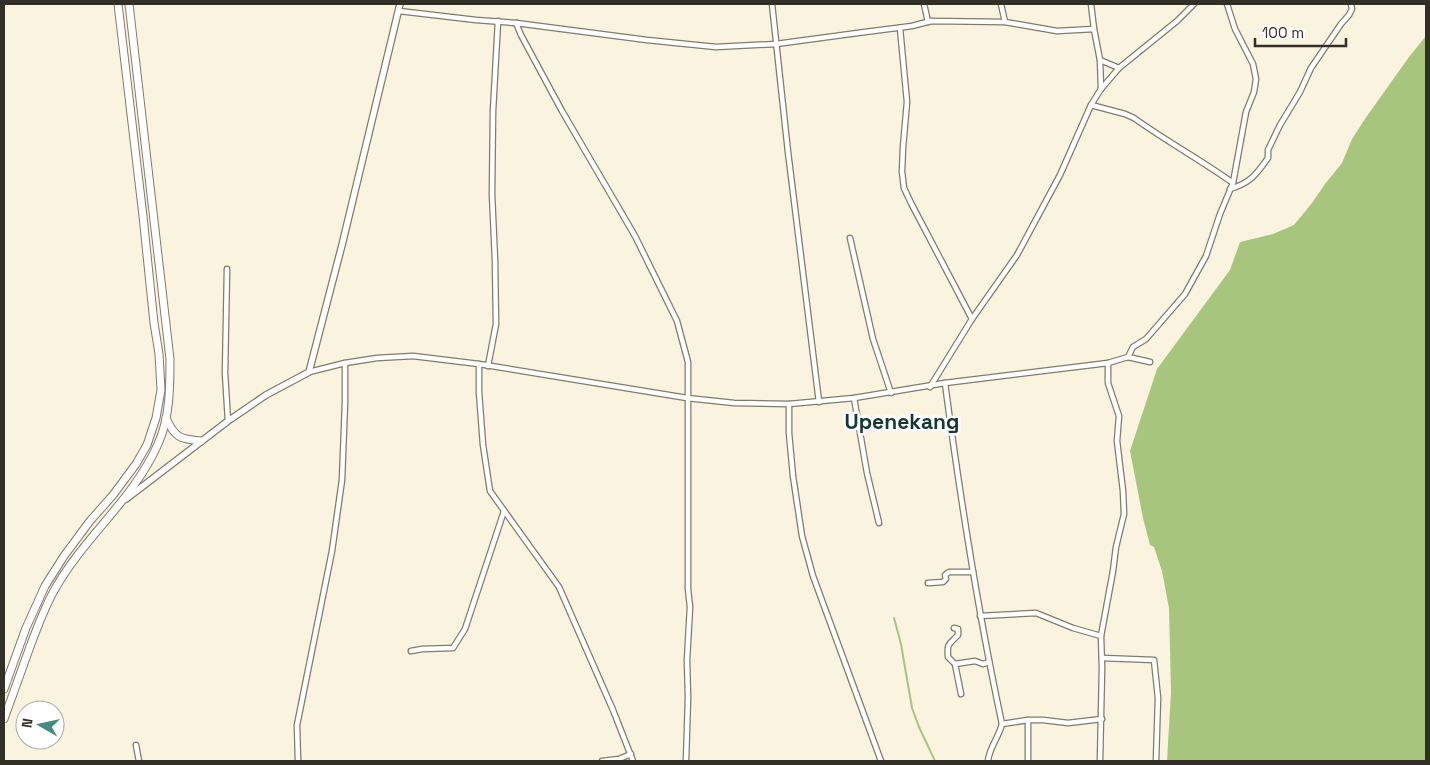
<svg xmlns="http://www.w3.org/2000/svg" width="1430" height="765" font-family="'Space Grotesk',sans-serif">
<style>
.water{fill:#a8c57d}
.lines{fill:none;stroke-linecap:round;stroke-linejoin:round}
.stream{stroke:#a8c57d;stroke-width:2}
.minor-casing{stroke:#817b69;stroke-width:7}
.tertiary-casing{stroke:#817b69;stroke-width:8}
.secondary-casing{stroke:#817b69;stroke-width:9}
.minor{stroke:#fff;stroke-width:4.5}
.tertiary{stroke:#fff;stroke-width:5.5}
.secondary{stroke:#fff;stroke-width:7}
.labels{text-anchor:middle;stroke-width:5;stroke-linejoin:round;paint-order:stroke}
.district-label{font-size:21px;font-weight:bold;fill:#153732;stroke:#fff}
</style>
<rect width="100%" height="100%" fill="#faf3df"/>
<path class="water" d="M1426,36V761H1167L1171,692L1169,608L1162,571L1154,547L1150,545L1143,518L1130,451L1157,369L1230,270L1240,242L1273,234L1294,225L1312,203L1325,184L1342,163L1352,139L1367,116L1409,57Z"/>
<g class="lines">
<path class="stream" d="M894,618L901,644L912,708L919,727L935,761"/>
<g class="minor-casing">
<g id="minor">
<path d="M772,4L788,152L819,402"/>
<path d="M924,4L928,22"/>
<path d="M1001,4L1005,22"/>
<path d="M1091,4L1094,29L1100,60L1119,68"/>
<path d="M399,11L476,20L516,23L647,40L716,47L776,44L865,32L912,26L931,21L1005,22L1057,31L1094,29"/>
<path d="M516,23L521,35L562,111L635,236L677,321L688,362V589L690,607L687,660L688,698L686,761"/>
<path d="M900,28L907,102L903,147L902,172L904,188L911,203L972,319"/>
<path d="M1100,60L1101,89"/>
<path d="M1091,105L1125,114L1134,118C1166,141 1201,160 1233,183"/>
<path d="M1230,189C1250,183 1256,175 1268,158V150L1280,125L1300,92L1311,68L1341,24L1349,15L1352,9L1351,4"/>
<path d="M850,238L873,339L891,393"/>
<path d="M227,269L225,373L228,421"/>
<path d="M1128,357L1133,347L1146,339L1185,294L1206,256L1220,214L1233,183L1246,112L1254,92L1256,79L1253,64L1235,29L1227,4"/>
<path d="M479,364V392L483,445L490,491L559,587L613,710L633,761"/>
<path d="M488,366L496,324L495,260L492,194L493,111L498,21"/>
<path d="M309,372L345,363L377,358L413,356L479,364L687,398L734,403L789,404L854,398L945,383L1108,363L1128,357L1150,362"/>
<path d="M945,383C960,497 978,612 1002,724C999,737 989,748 988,761"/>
<path d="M930,387L972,319L1017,255L1060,175L1091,105L1101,89L1119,68L1177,21L1194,4"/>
<path d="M854,398L867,473L879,523"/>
<path d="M789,404V433L793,476L802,536L813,576L881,761"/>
<path d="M928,583L943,582L946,579L945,575L949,572H973"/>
<path d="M980,616L1036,613L1073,628L1101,636"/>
<path d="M954,628L958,629V635C949,645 947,642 948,657L955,664"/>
<path d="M411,651L422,649L453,648L465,629L504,511"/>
<path d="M1102,658L1154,660L1158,698L1156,761"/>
<path d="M961,694L955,664L975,661L983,664L989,662"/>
<path d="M1002,724L1028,720H1043L1068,723L1102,719"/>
<path d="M136,745L139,761"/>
<path d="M298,761L297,725L332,551L342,480L345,403V363"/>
<path d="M602,761L619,759L631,754"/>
<path d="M1028,761V720"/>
<path d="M1100,761L1102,668L1101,636L1113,571L1116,547L1124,514L1123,491L1117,441L1119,416L1108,383V363"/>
</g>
</g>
<g class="tertiary-casing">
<path id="tertiary" d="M126,499L228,421L266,395L309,372L342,245L400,4"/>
</g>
<g class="secondary-casing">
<g id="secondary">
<path d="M166,418C175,438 180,439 201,441"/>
<path d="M4,689L26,628L45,586L64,556L90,521L113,495L136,464L147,445L156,418L161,390L159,354L154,323L143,216L118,4"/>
<path d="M4,719C13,694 22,669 31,644C38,626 45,606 55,589C84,537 134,499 158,444C170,418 170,387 170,359L129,4"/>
</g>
</g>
<use href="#minor" class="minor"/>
<use href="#tertiary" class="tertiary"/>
<use href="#secondary" class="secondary"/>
</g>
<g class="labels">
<g class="district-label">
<text x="902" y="429">Upenekang</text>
</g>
</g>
<rect width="1430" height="765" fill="none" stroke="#322f27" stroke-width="10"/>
<g transform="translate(40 725) rotate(279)"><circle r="24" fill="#ffffff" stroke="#adaca9"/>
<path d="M0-4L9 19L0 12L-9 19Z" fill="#458a80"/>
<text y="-8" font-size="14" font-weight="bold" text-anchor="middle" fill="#322f27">N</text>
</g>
<path d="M1255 38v8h91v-8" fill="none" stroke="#322f27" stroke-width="2.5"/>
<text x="1262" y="38" font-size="15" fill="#322f27" stroke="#ffffff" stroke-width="4" paint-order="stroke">100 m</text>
</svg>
